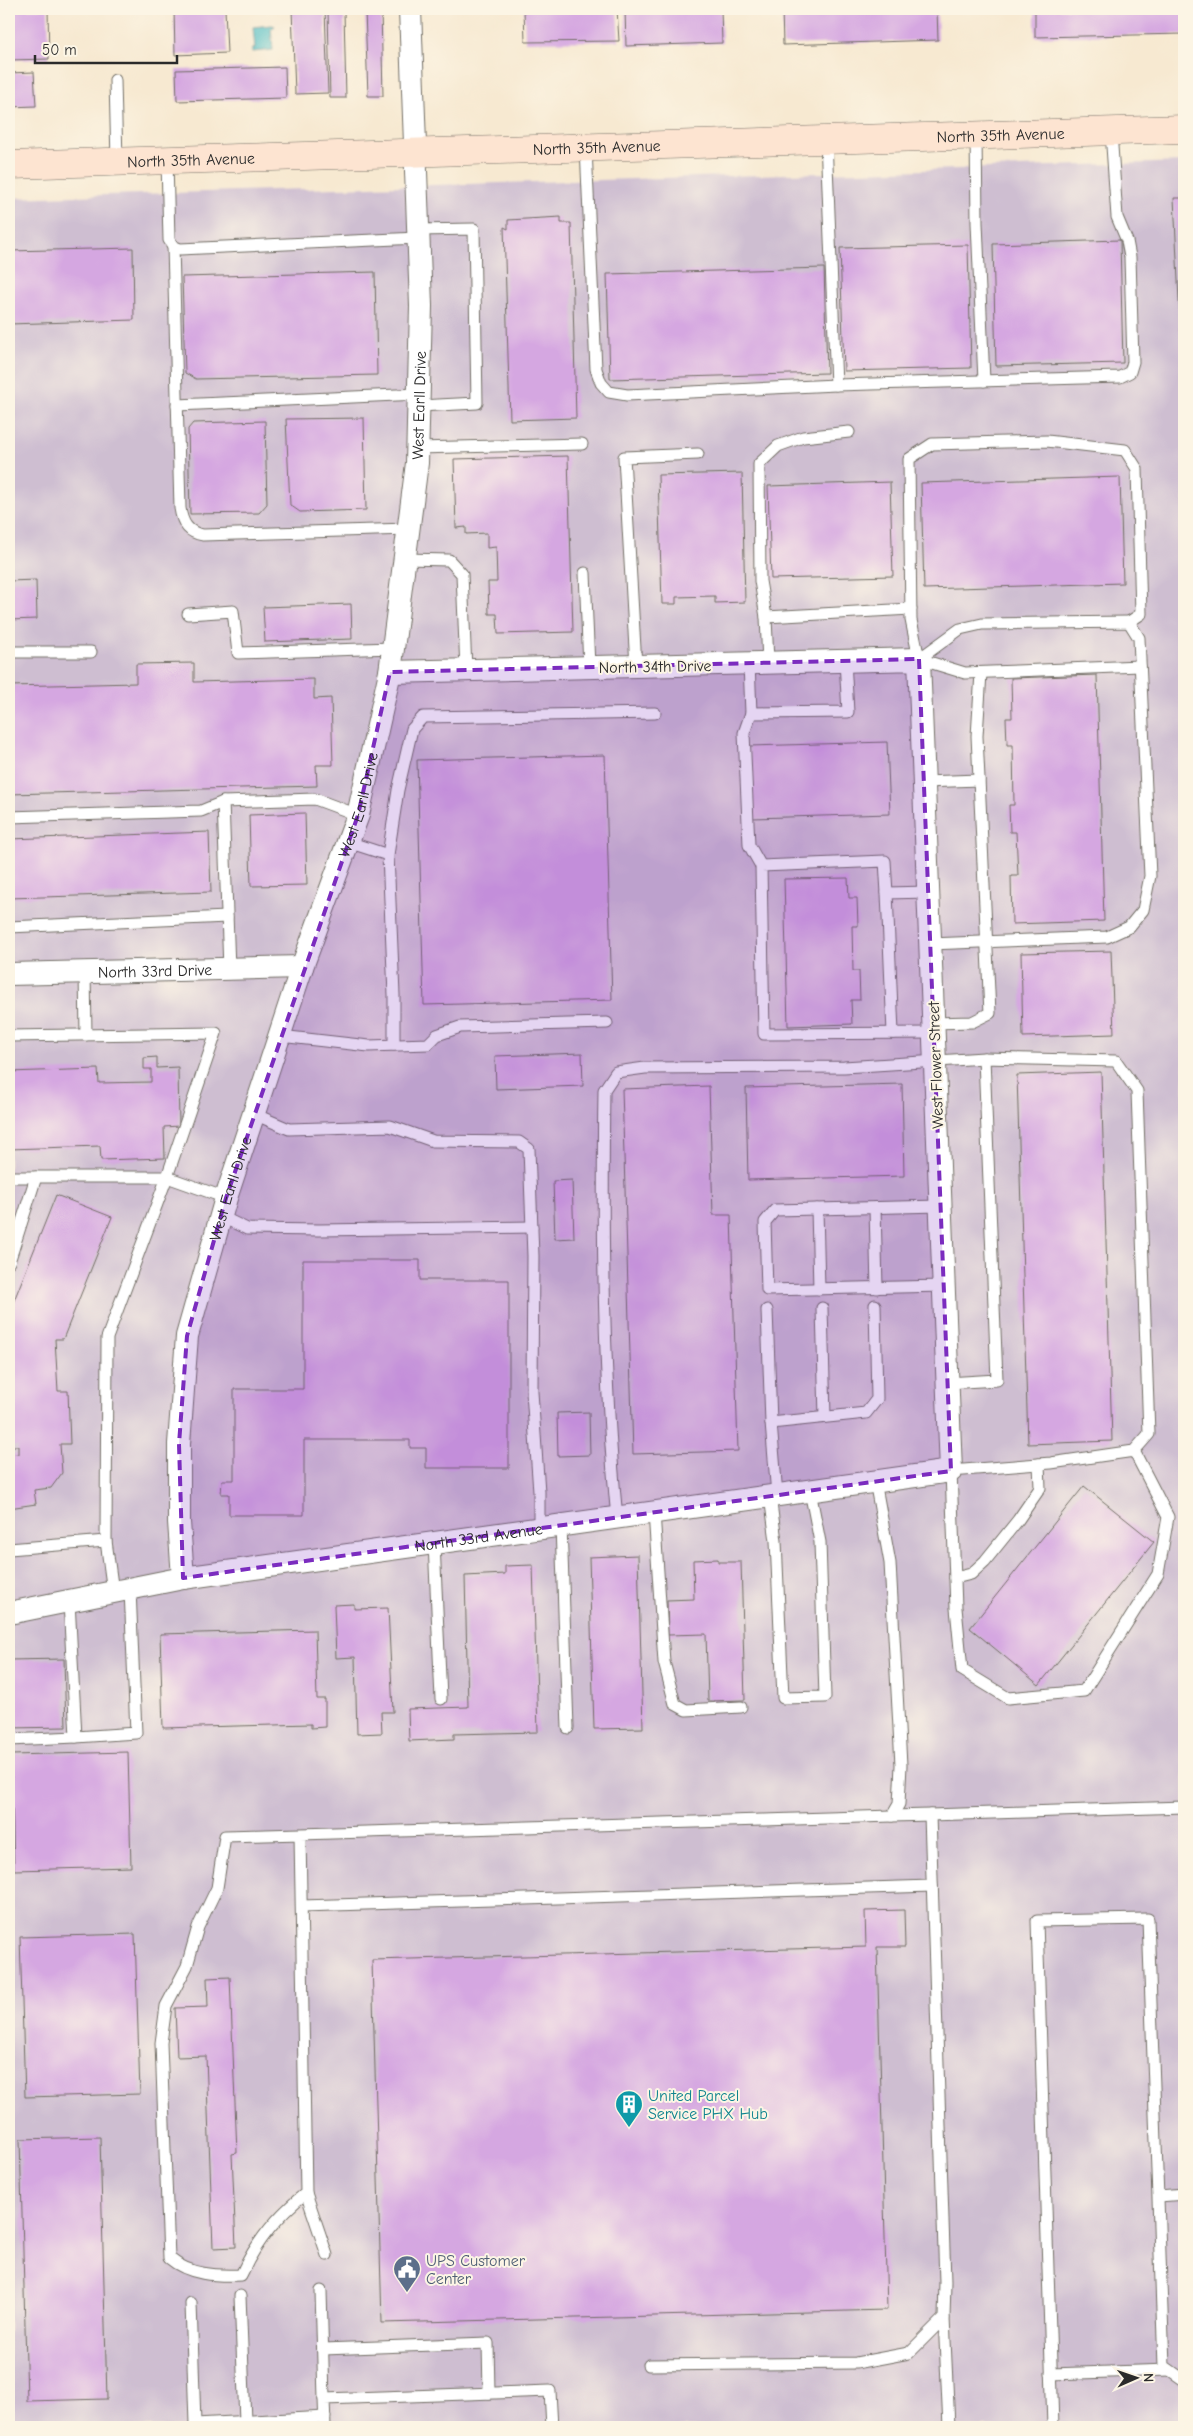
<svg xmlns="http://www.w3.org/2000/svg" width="1193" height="2436" font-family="'Comic Neue',sans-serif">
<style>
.industrial{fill:#cebed1}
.water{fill:#50bec5;stroke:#3e7478}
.building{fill:#d5a7e1}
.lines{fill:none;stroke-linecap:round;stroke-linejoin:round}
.lane-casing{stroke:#726e65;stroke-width:13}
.street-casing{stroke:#726e65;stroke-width:24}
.secondary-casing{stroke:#726e65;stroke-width:29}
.lane{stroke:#fff;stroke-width:11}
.street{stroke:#fff;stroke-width:22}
.secondary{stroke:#fde4d1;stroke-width:28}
.marked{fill:#7b2cbf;fill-opacity:0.2;stroke:#7b2cbf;stroke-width:4;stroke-dasharray:10 6;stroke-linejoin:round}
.labels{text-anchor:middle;stroke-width:4;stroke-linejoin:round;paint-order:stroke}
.street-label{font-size:16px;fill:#2b2b2b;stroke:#fcf5e5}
.culture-label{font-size:16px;fill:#0d838f;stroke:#fcf5e5;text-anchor:start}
.service-label{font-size:16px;fill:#4e5e75;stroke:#fcf5e5;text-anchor:start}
</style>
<rect width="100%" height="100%" fill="#fcf5e5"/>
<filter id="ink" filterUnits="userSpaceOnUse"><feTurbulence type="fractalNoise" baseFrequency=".02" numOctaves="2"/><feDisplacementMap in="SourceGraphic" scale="10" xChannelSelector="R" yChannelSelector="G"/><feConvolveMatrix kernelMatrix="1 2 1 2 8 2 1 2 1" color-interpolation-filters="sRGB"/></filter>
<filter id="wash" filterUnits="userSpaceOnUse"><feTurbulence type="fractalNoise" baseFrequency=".0096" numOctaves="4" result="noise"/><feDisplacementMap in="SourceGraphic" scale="20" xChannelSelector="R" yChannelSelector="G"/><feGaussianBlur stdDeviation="1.12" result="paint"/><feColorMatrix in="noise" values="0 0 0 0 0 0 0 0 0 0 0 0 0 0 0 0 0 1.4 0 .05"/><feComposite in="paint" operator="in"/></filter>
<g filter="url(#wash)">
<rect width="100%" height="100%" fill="#f7e9d1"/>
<path class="industrial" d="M1184,162V2427H9V198Z"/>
<path class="water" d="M272,25L275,26L271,29L273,50L252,52V49L255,48L253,27Z"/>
<g id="blocks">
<g class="building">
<path d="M9,9H48L49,59L9,60Z"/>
<path d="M174,9H225L227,53L175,55Z"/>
<path d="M292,9H325L328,93L295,94Z"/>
<path d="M524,9H617L619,41L525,42Z"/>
<path d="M625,9H721L722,43L626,46Z"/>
<path d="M782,9H937L938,40L783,45Z"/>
<path d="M1035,9H1184V34L1035,37Z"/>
<path d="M365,10H381L383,96H368Z"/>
<path d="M328,11H344L346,98H330Z"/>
<path d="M285,67L286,98L177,101L176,70Z"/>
<path d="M34,72L36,106L9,107V73Z"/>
<path d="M1174,198H1184V363H1182Z"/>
<path d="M561,217V223H571L576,418L510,420L504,227L508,229V220Z"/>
<path d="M1120,240L1123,363L996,366L993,244Z"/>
<path d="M968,245L971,368L844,371L840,248Z"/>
<path d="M133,248L134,320L9,324V251Z"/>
<path d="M824,268L827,373L610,379L607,274Z"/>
<path d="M375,272L377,375L196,379L185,373L182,277Z"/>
<path d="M1182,383H1184V422H1183Z"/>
<path d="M364,418L366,510L300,512L290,505L286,419Z"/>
<path d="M265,421L267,504L259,513L190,514L188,429L193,423Z"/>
<path d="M568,456L573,632L498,634L497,614H489L488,582H497L496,547L487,548V533L466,534V527L456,528L454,459Z"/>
<path d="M742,473L745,602L715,603V596L676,597V604H662L658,475Z"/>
<path d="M1120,477L1123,583L924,589L921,483Z"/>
<path d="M890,482L893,576L771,579L768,486Z"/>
<path d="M36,580L37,619L9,620V581Z"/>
<path d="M351,604L352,639L265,642L263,607Z"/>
<path d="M194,663V682L314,679V699L331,698L333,765H316L317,786L9,794V686L136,683V664Z"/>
<path d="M1097,675L1104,921L1012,924L1011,876H1018L1016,832H1010L1009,805H1014L1013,745H1007L1006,718H1012L1011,678Z"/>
<path d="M887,742L890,814L753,818L750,746Z"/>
<path d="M605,755L612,1000L424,1005L417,760Z"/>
<path d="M305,813L307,885L251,886L249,815Z"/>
<path d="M209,832L211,892L9,898V839Z"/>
<path d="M848,878L849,898H857L858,926H852L853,971H859L860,1000H851L852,1024L788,1026L784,879Z"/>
<path d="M1111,951L1114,1034L1023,1037L1021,953Z"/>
<path d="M582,1053L583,1086L496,1089L495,1056Z"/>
<path d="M157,1057V1068L178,1067L179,1126L164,1127L165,1158L101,1160L100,1146L9,1149V1072L98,1069L99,1083L151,1082V1069H144V1058Z"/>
<path d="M1101,1072L1112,1441L1028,1444L1017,1075Z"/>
<path d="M902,1084L904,1176L748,1180L746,1088Z"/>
<path d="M709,1086L713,1215H731L738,1451L633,1454L622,1089Z"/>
<path d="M572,1180L574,1238L555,1239L553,1181Z"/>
<path d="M56,1195L112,1217L63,1339H55L58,1391H68L70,1444H60L62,1473L51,1488L34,1490L36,1504L9,1508V1455L18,1454V1446H9V1313Z"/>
<path d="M303,1260H420V1280H509V1468H426V1448H410V1440H304V1515H229V1494H221L222,1480H234V1389H303Z"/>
<path d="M589,1412L590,1455L558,1456L557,1413Z"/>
<path d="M1084,1486L1154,1542L1039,1685L970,1628Z"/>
<path d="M638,1555L643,1728L594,1729L589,1557Z"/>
<path d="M718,1559V1562H741L745,1700L708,1701L706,1634L668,1635L667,1600L694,1599L693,1560Z"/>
<path d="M533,1565L538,1732L454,1734V1739L409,1741L408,1709L468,1707L465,1576L505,1574V1566Z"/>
<path d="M354,1604V1609L388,1608L393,1712H381L382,1733L357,1734L355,1657L336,1658L334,1605Z"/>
<path d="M315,1630L317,1699H325V1727L311,1728V1724L163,1728L160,1634Z"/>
<path d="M64,1659L66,1727L9,1728V1660Z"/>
<path d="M128,1752L131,1867L14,1870L11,1755Z"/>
<path d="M904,1910L905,1947H877L887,2310L382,2323L372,1960L866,1947L865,1911Z"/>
<path d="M135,1934L140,2094L25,2097L20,1937Z"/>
<path d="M230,1977L237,2153L232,2154L236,2247L213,2248L206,2056L177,2057L175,2008L208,2007L207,1978Z"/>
<path d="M100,2137L107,2399L27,2401L20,2139Z"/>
</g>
</g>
</g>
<g filter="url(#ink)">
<use href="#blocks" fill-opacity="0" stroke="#726e65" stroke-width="1"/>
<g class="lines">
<g class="lane-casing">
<g id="lane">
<path d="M115,80L117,162"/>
<path d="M976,136L977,223L984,381"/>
<path d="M826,140L836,385L1120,377L1130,372L1133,362L1130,257L1127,241L1117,217L1111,132"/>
<path d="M586,148L596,369L601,383L609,392L627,395L836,385"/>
<path d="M167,161L169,240L173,246L180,249L418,238"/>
<path d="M418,230L474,229L477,403L419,406"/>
<path d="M173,246L180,508C182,523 188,533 203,535L409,529"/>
<path d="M177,405L419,394"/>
<path d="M418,448L582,444"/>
<path d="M405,559L449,560L462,574L466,670"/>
<path d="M585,573L589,667"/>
<path d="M188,614L233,611L238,653L393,648"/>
<path d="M766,617L760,581L759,464L778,446L803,437L849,432"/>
<path d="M9,652H91"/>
<path d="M919,659L960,629L982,624L1129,622L1139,638L1150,876L1143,910L1129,927L1107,937L930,944"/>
<path d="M919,659L911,620L909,459L932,444L1047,441L1125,450L1137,469L1141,614L1129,622"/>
<path d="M919,659L965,673L1140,666"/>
<path d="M749,663L751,713L848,712L845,661"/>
<path d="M768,663L766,617L911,609"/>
<path d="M636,666L624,457L698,454"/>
<path d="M751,713L744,733L749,845L761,866"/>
<path d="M924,782L979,780"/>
<path d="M223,802L229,969"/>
<path d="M9,817L201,811L223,802L315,799L358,815"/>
<path d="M348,842L388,855L394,995V1045"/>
<path d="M388,855L398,790L412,729L423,717L655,713"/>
<path d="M928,892L887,893L885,861L761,866L764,1034L934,1033"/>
<path d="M887,893L893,1033"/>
<path d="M9,927L227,917"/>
<path d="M85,972L86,1035"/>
<path d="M933,1023L972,1022L990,1013L977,736L981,673"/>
<path d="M9,1036L216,1033L167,1177L107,1338L106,1541L113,1592"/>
<path d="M280,1036L369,1046L428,1044L437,1035L460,1027L607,1023"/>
<path d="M254,1114L289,1129L390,1126L433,1141L519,1142L529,1149L533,1256L532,1392L539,1492V1529"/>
<path d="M9,1177H167L226,1198"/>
<path d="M940,1206L775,1210L765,1222L767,1290L943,1286"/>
<path d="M875,1208L877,1288"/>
<path d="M817,1209L819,1289"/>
<path d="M220,1216L247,1229L319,1230L532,1227"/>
<path d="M9,1262L36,1177"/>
<path d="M822,1308L825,1417"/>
<path d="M767,1310L771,1423"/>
<path d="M947,1383L997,1380L984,1058L1116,1061L1137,1091L1149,1434L1134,1451L1051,1463L951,1471L956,1608L962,1670L1008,1698L1084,1691L1158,1574L1168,1517L1134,1451"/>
<path d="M875,1481L890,1563L901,1765L899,1804L892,1816"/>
<path d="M777,1495L771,1423L866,1413L877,1399L875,1305"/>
<path d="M770,1496L776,1541L783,1698L825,1697L820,1542L810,1491"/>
<path d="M654,1512L664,1662L675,1704L686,1710L741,1707"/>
<path d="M617,1518C603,1375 602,1232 604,1090L616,1072L645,1068L844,1067L984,1058"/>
<path d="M561,1525L568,1728"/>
<path d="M434,1543L441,1699"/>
<path d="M9,1549L106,1541"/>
<path d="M955,1578L971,1574L985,1561L1018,1520L1040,1488L1039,1464"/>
<path d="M76,1737L136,1733L130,1589"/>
<path d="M9,1740L76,1737L69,1601"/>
<path d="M300,1834L306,2193C278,2215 256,2242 241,2275C216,2276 189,2275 169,2258L161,2043L166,2006L187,1966L198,1927L217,1888L225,1836L300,1834L892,1816L930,1815L1184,1807"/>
<path d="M302,1906L932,1886"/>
<path d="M306,2193L327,2255"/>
<path d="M1159,2196L1184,2194"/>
<path d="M321,2291L324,2399"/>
<path d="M240,2296L245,2421"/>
<path d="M191,2303L195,2424"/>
<path d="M944,2318L949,2427"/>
<path d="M323,2349L488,2343L489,2393"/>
<path d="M649,2365L856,2363L909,2353L944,2318L945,2282L930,1815"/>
<path d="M1051,2374L1169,2370"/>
<path d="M195,2427V2424L325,2417"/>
<path d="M325,2427L324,2399L550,2391L552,2427"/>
<path d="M1053,2427L1037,1921L1148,1919L1164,2366L1184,2380"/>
</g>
</g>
<g class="street-casing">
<g id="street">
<path id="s1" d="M9,974L302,967"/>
<path id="s2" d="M183,1578L179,1522V1444L187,1336L226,1198L302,967L358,815L390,672L417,463L421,306L410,9"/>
<path id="s3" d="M9,1613L183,1578L951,1471L919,659L390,672"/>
</g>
</g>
<g class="secondary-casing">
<g id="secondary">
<path id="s4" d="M9,165L1184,129"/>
</g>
</g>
<use href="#lane" class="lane"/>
<use href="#street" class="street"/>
<use href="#secondary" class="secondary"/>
</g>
</g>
<path class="marked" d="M919,659L951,1471L183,1578L179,1444L187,1336L226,1198L358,815L390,672Z"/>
<defs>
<g id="building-pin" transform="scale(1.4375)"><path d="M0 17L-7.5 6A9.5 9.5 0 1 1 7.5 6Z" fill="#0f9aa8" stroke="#fcf5e5"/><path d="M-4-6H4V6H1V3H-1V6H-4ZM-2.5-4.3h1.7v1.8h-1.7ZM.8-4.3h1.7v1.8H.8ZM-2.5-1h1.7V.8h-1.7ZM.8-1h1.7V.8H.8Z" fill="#fff"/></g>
<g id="civic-pin" transform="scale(1.4375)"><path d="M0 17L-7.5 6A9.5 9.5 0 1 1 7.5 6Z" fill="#5c6f8a" stroke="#fcf5e5"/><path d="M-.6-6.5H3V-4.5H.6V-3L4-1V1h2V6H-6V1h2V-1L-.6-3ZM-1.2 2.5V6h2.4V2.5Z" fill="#fff"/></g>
</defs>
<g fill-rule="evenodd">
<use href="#building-pin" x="629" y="2104"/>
<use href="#civic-pin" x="407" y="2269"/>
</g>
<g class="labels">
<g class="street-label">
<text dy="6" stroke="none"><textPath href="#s4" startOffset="992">North 35th Avenue</textPath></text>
<text dy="6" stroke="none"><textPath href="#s4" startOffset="588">North 35th Avenue</textPath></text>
<text dy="6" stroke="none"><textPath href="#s4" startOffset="182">North 35th Avenue</textPath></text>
<text dy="6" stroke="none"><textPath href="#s2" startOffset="1206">West Earll Drive</textPath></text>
<text transform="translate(655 666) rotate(-1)" y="6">North 34th Drive</text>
<text dy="6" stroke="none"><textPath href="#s2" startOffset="801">West Earll Drive</textPath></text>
<text dy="6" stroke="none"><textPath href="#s1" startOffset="146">North 33rd Drive</textPath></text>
<text transform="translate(935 1065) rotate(-92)" y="6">West Flower Street</text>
<text dy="6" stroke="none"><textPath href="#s2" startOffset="396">West Earll Drive</textPath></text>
<text dy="6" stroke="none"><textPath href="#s3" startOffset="476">North 33rd Avenue</textPath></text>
</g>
<g class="culture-label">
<text x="648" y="2101">United Parcel<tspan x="648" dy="18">Service PHX Hub</tspan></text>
</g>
<g class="service-label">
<text x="426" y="2266">UPS Customer<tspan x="426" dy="18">Center</tspan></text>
</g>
</g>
<rect width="1193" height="2436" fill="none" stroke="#fcf5e5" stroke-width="30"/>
<g transform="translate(1136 2378) rotate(88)" stroke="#fcf5e5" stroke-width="4" paint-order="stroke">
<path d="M0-4L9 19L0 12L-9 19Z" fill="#2b2b2b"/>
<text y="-8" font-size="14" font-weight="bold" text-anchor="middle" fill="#2b2b2b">N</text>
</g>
<path d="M35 55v8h142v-8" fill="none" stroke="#2b2b2b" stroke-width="2.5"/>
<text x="42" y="55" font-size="15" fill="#2b2b2b" stroke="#fcf5e5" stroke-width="4" paint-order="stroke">50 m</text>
</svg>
